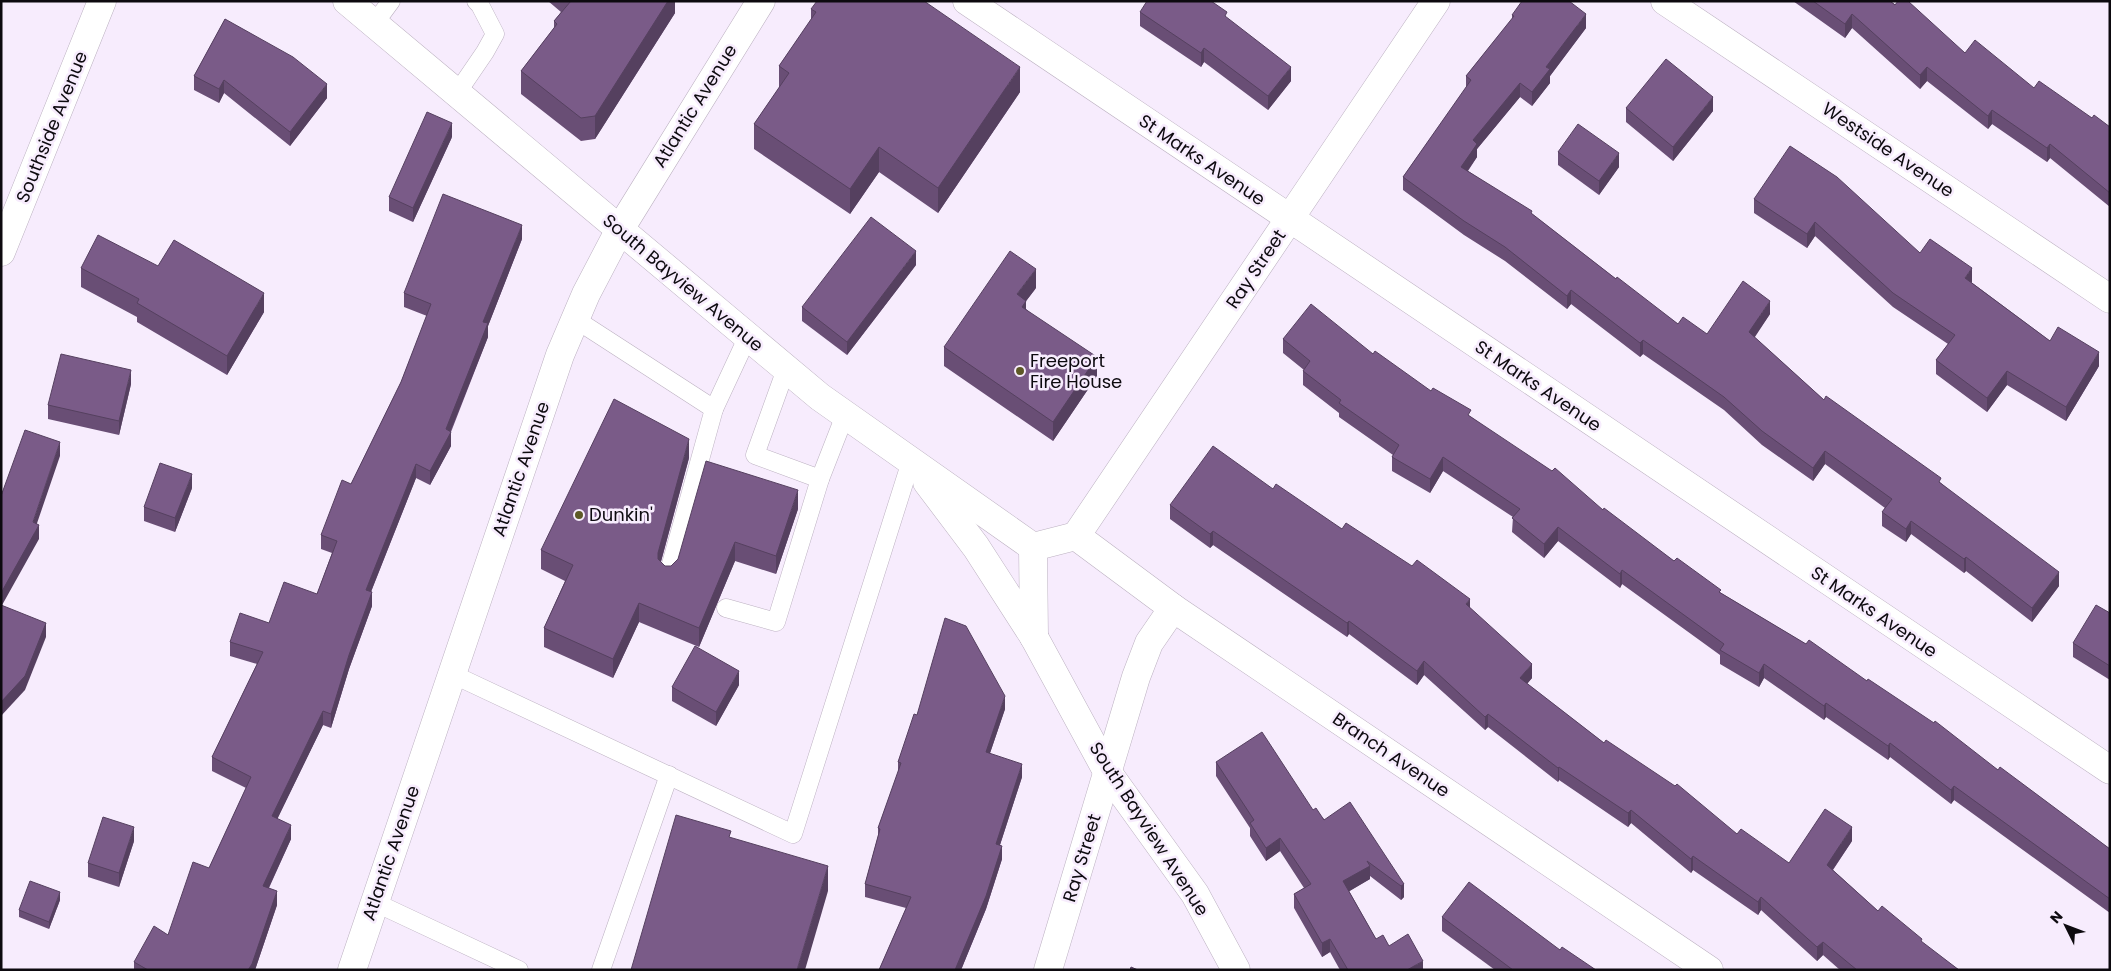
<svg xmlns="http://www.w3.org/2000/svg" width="2111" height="971" font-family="Poppins,sans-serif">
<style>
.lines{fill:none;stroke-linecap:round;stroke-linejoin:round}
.lane-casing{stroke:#bcb1c1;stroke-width:19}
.street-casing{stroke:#bcb1c1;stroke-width:29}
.secondary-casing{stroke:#bcb1c1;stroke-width:29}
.lane{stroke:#fff;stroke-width:18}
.street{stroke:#fff;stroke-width:28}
.secondary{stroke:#fff;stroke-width:28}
.wall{fill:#694e75}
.shaded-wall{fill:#55405f}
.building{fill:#7a5b88;stroke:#55405f}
.poi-dot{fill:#5d5926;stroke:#f7ecfd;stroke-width:2}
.labels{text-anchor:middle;stroke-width:5;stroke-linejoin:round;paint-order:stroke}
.street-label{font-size:18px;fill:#0d0a0f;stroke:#f7ecfd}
.poi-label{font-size:18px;fill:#0d0a0f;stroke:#f7ecfd;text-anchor:start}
</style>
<rect width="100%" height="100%" fill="#f7ecfd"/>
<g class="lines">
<g class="lane-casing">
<g id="lane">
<path d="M374,24L391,1"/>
<path d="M457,93L485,52L495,34L480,5L476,1"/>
<path d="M575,319L714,409L748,336"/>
<path d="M820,479L845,415"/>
<path d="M668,575L714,409"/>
<path d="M726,608L776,622L820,479L755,455L786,369"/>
<path d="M452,674L793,834L911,461"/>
<path d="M374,902L519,970"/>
<path d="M601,970L669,775"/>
</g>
</g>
<g class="street-casing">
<g id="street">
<path d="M347,1L820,397L1033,547L1076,536"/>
<path d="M967,1L2110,770"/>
<path d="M1665,1L2110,299"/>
<path d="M1,252L102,1"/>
<path d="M927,482L976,547L1034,637L1108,773L1195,894L1236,970"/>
<path d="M1076,536L1173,608L1709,970"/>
<path d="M1076,536L1436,1"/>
<path d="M1033,547L1034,637"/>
<path d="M1048,970L1136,677L1149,643L1173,608"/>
</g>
</g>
<g class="secondary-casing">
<path id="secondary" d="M352,970L560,355L586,294L620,229L761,1"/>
</g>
<use href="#lane" class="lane"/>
<use href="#street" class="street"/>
<use href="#secondary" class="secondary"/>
</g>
<g class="wall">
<path d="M548,1H675V13L595,139L581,141L521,94V71L554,28V21L561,12Z"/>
<path d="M1793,1H1890L1965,53L2110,127V207L2050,158L2047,162L1992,124L1988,129L1927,81L1920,89L1852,28L1845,38Z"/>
<path d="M811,9L1020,92L938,213L879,172L850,214L754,149V124L779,88V66L811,20Z"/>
<path d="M1140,12L1227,19L1291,81L1268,110L1204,62L1201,67L1140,26Z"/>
<path d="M1512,15L1586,28L1550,76V83L1532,106L1520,97L1477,149V157L1468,171L1532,214L1616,279L1678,324L1707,334L1770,314L1754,337L1824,400L1941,483L2059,586L2032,622L1966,571L1964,573L1911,534L1906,542L1882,526V512L1885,508L1825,464L1813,481L1762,445L1724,410L1643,354L1640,357L1571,304L1567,309L1505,261L1464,235L1403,190V177L1466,88V76L1512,19Z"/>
<path d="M225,19L327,98L290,146L224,93L219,103L194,90V76Z"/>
<path d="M1626,108L1713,111L1673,161L1626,122Z"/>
<path d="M452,137L413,222L389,211V197Z"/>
<path d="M1558,152L1619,167L1599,195L1558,165Z"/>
<path d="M1754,199L1920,253L1972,282H1971L2050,341L2099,366L2066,421L2007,385L1987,412L1936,374V360L1948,344L1893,307L1815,236L1807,248L1754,213Z"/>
<path d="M522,239L488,326V337L451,432V446L430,485L416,478L371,592L372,606L349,669L331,728L323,725L277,819L291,839L269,888L277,905L255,970H134V962L168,935L209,868L246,788L212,771V757L257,664L230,656V642L269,623L317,594L332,553L321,549V535L351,484L401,382L427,316L404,307V293Z"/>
<path d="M916,265L847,355L802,321V307Z"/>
<path d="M158,266L264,312L227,375L137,322V317L81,287V268Z"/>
<path d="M1036,288L1026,301V309L1097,376L1053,441L944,366V347Z"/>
<path d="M1283,339L1373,354L1471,417L1674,561L1721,593L1867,681L1998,770L2110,849V913L1954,800L1951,804L1890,757L1888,760L1826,717L1824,720L1764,678L1759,687L1720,664V655L1622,584L1620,588L1558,541L1544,558L1512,532L1513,517L1443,471L1430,493L1392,471V457L1393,455L1339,417V413L1303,385V371L1304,370L1283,353Z"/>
<path d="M131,384L119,435L48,419V405Z"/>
<path d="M689,458L661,562L665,566H671L798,509L776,574L735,561L699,647L639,622L613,678L544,647V628L565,581L541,569V550Z"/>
<path d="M192,488L175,532L144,521V507Z"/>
<path d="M1273,489L1342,529L1470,608L1532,678L1527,684L1604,743L1737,834L1789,863L1852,841L1833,870L1878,911L1959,970H1840L1823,955L1817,961L1761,910L1758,915L1693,870L1691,873L1631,823L1628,827L1559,780L1558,782L1488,727L1485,730L1424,675L1417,685L1349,634L1347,637L1213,545L1210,548L1170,519V505Z"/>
<path d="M2110,613V680L2073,657V643Z"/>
<path d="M739,685L716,726L672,701V687Z"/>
<path d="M1005,709L990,753L1022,777L1000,845L1002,859L986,909L961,970H879L906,908L865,897V884L878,836V828L898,773V762L917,715Z"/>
<path d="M1216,762L1313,810L1404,884V897L1401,900L1370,876V879L1349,891L1376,939L1389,946L1423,970H1340L1330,952L1322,957L1294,908V894L1304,888L1280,851L1266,861L1250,836V828L1216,776Z"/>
<path d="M134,841L119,887L88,877V863Z"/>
<path d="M60,900L49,929L19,917V910Z"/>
<path d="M1442,917L1560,950L1596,970H1495L1442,931Z"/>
</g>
<g class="shaded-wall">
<path d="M668,1H675V13L595,139V116Z"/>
<path d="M1586,14V28L1550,76V83L1532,106V92L1546,67Z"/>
<path d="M1852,14V28L1845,38V24Z"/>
<path d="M1204,48V62L1201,67V53Z"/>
<path d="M1020,67V92L938,213V188Z"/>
<path d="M1291,67V81L1268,110V96Z"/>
<path d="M1927,67V81L1920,89V75Z"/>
<path d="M224,80V93L219,103V89Z"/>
<path d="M1520,83V97L1477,149V157L1461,180V167L1473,140Z"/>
<path d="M327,84V98L290,146V132Z"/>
<path d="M1713,97V111L1673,161V147Z"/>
<path d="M1992,110V124L1988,129V116Z"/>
<path d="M452,123V137L413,222V208Z"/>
<path d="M2050,144V158L2047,162V148Z"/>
<path d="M879,147V172L850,214V189Z"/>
<path d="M1619,153V167L1599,195V181Z"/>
<path d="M1815,222V236L1807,248V234Z"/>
<path d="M522,225V239L488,326V337L450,432H451V446L430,485V471L446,429L483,322Z"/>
<path d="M916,251V265L847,355V342Z"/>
<path d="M1972,268V282L1965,292V278Z"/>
<path d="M1036,269V288L1017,313V294Z"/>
<path d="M1571,290V304L1567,309V296Z"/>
<path d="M264,293V312L227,375V356Z"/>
<path d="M1026,301V320L1022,307Z"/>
<path d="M1770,301V314L1749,346V332Z"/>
<path d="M1643,340V354L1640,357V343Z"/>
<path d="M2099,352V366L2066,421V407Z"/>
<path d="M1097,357V376L1053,441V422Z"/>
<path d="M131,370V384L119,435V421Z"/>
<path d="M2007,371V385L1987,412V398Z"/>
<path d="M689,439V458L658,572V553Z"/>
<path d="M60,442V456L33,535L39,525V539L1,607V593L33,522Z"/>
<path d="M1825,451V464L1813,481V468Z"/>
<path d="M1443,457V471L1430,493V479Z"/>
<path d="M416,464V478L366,604V590Z"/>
<path d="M192,474V488L175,532V518Z"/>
<path d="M798,490V509L776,574V556Z"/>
<path d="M1911,521V534L1906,542V529Z"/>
<path d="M1558,527V541L1544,558V544Z"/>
<path d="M1213,531V545L1210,548V534Z"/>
<path d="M735,542V561L699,647V628Z"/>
<path d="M1966,557V571L1964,573V559Z"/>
<path d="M1622,570V584L1620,588V574Z"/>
<path d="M2059,572V586L2032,622V608Z"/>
<path d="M372,592V606L349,669L331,728V714L349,655Z"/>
<path d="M1470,599V612L1466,604Z"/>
<path d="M639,603V622L613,678V659Z"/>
<path d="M1349,621V634L1347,637V623Z"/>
<path d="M46,623V637L25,690L1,716V702Z"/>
<path d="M1424,661V675L1417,685V671Z"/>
<path d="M1532,664V678L1520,692V678Z"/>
<path d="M1764,664V678L1759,687V673Z"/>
<path d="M739,671V685L716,726V712Z"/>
<path d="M1005,696V709L986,765V752Z"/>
<path d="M1826,703V717L1824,720V706Z"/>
<path d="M323,711V725L272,830V816Z"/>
<path d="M1488,714V727L1485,730V717Z"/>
<path d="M1890,743V757L1888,760V746Z"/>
<path d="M1022,764V777L996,857V844Z"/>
<path d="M1559,767V780L1558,782V768Z"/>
<path d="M1954,786V800L1951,804V790Z"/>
<path d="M1631,810V823L1628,827V813Z"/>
<path d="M291,825V839L263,900V886Z"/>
<path d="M134,827V841L119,887V873Z"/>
<path d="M1852,827V841L1827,878V865Z"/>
<path d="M1280,838V851L1266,861V848Z"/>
<path d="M1002,846V859L986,909L961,970H955Z"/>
<path d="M1693,856V870L1691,873V859Z"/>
<path d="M828,866V891L805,970H797Z"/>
<path d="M1370,866V879L1343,895V881Z"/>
<path d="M1404,884V897L1401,900V886Z"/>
<path d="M277,891V905L255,970H248Z"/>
<path d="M60,892V900L49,929V922Z"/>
<path d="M1761,897V910L1758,915V902Z"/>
<path d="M1330,939V952L1322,957V943Z"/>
<path d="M1823,942V955L1817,961V947Z"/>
<path d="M1423,961V970H1407Z"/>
</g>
<g class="building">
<path d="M571,1H668L595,116L581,118L521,71L557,24L554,21Z"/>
<path d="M817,1H924L1020,67L938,188L879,147L850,189L754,124L789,73L779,66L816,12L811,9Z"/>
<path d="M1147,1H1211L1227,12L1225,16L1291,67L1268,96L1204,48L1201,53L1140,12Z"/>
<path d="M1522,1H1569L1586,14L1546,67L1550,69L1532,92L1520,83L1473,140L1477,144L1461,167L1532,211L1531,213L1616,279L1617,277L1678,324L1683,317L1707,334L1743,281L1770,301L1749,332L1824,400L1826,396L1941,478L1939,482L2059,572L2032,608L1966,557L1964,559L1911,521L1906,529L1882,512L1892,499L1825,451L1813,468L1762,431L1724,397L1643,340L1640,343L1571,290L1567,296L1505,247L1464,221L1403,177L1471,80L1466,76L1514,16L1512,15Z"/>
<path d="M1813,1H1890L1895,5L1898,1H1908L1965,53L1975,40L2034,88L2039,81L2092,118L2094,115L2110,127V193L2050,144L2047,148L1992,110L1988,116L1927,67L1920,75L1852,14L1845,24Z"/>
<path d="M225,19L293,57L327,84L290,132L224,80L219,89L194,76Z"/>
<path d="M1666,59L1713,97L1673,147L1626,108Z"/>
<path d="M427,112L452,123L413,208L389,197Z"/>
<path d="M1578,124L1619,153L1599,181L1558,152Z"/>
<path d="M1790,146L1837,177L1920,253L1930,239L1972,268L1965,278L2050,341L2058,327L2099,352L2066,407L2007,371L1987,398L1936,360L1955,335L1893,293L1815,222L1807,234L1754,199Z"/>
<path d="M443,194L522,225L483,322L488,323L446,429L451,432L430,471L416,464L366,590L372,592L349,655L331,714L323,711L272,816L291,825L263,886L277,891L252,964L248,970H148L134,962L154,926L168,935L193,862L209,868L251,777L212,757L263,652L230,642L240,613L269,623L284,582L317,594L337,541L321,535L342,480L351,484L401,382L431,304L404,293Z"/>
<path d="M871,217L916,251L847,342L802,307Z"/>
<path d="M98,235L158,266L174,240L264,293L227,356L137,303L139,299L81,268Z"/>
<path d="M1010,251L1036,269L1017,294L1026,301L1022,307L1097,357L1053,422L944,347Z"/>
<path d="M1311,304L1373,354L1375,351L1431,391L1433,388L1471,410L1468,415L1552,471L1555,468L1603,510L1604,508L1674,561L1677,558L1721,590L1719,592L1806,644L1809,640L1867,681L1868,679L1934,723L1935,721L1998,770L2000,767L2110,849V899L1954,786L1951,790L1890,743L1888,746L1826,703L1824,706L1764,664L1759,673L1720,650L1724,644L1622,570L1620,574L1558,527L1544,544L1512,518L1520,509L1443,457L1430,479L1392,457L1399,445L1339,403L1341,400L1303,371L1310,361L1283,339Z"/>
<path d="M61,354L131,370L119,421L48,405Z"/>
<path d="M614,399L689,439L658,553V559L665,566H671L678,559L706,461L798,490L776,556L735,542L699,628L639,603L613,659L544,628L573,565L541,550Z"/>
<path d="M25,430L60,442L33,522L39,525L1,593V496Z"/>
<path d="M1213,446L1273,489L1276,484L1342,529L1346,523L1412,566L1417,560L1470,599L1466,604L1532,664L1520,678L1604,743L1606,740L1675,786L1677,784L1737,834L1741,829L1789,863L1825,809L1852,827L1827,865L1878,911L1882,906L1922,939L1921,941L1959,970H1857L1823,942L1817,947L1761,897L1758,902L1693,856L1691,859L1631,810L1628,813L1559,767L1558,768L1488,714L1485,717L1424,661L1417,671L1349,621L1347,623L1213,531L1210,534L1170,505Z"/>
<path d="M160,463L192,474L175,518L144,507Z"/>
<path d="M1,605L46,623L25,676L1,702Z"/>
<path d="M2096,605L2110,613V666L2073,643Z"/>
<path d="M945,618L966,626L1005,696L986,752L1022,764L996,844L1002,846L986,896L955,970H879L911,897L865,884L880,829L878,828L901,763L898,762L914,714L917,715Z"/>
<path d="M695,646L739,671L716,712L672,687Z"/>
<path d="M1262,732L1313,810L1316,808L1324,820L1350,802L1404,884L1401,886L1367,861L1370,866L1343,881L1376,939L1383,935L1389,946L1408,934L1423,961L1407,970H1348L1330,939L1322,943L1294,894L1311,884L1280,838L1266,848L1250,823L1254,820L1216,762Z"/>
<path d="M676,815L731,831L729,837L828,866L797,970H631Z"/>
<path d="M103,817L134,827L119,873L88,863Z"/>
<path d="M30,881L60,892L49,922L19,910Z"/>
<path d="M1469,882L1560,950L1562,947L1596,970H1513L1442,917Z"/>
<path d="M1131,967L1138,970H1130Z"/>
</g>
<g class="poi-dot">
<circle cx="1020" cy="371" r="5"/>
<circle cx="579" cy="515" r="5"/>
</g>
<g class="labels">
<g class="street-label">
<text transform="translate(695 106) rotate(-58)" y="6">Atlantic Avenue</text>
<text transform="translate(52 127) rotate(-68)" y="6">Southside Avenue</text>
<text transform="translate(1888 150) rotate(34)" y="6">Westside Avenue</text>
<text transform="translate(1202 160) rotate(34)" y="6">St Marks Avenue</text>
<text transform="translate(1256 269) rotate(-56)" y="6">Ray Street</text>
<text transform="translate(683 283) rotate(40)" y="6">South Bayview Avenue</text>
<text transform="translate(1538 386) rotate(34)" y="6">St Marks Avenue</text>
<text transform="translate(521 469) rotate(-71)" y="6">Atlantic Avenue</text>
<text transform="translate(1874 612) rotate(34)" y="6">St Marks Avenue</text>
<text transform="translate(1391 755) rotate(34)" y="6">Branch Avenue</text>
<text transform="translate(1149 829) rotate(57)" y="6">South Bayview Avenue</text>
<text transform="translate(391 853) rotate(-71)" y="6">Atlantic Avenue</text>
<text transform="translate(1082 858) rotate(-73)" y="6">Ray Street</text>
</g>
<g class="poi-label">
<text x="1030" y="367">Freeport<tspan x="1030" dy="21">Fire House</tspan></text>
<text x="589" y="521">Dunkin'</text>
</g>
</g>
<rect width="2111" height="971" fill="none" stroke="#0d0a0f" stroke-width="5"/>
<g transform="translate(2066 926) rotate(312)" stroke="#f7ecfd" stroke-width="4" paint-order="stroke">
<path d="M0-4L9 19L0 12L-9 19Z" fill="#0d0a0f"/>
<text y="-8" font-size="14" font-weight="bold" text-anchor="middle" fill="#0d0a0f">N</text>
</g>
</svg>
